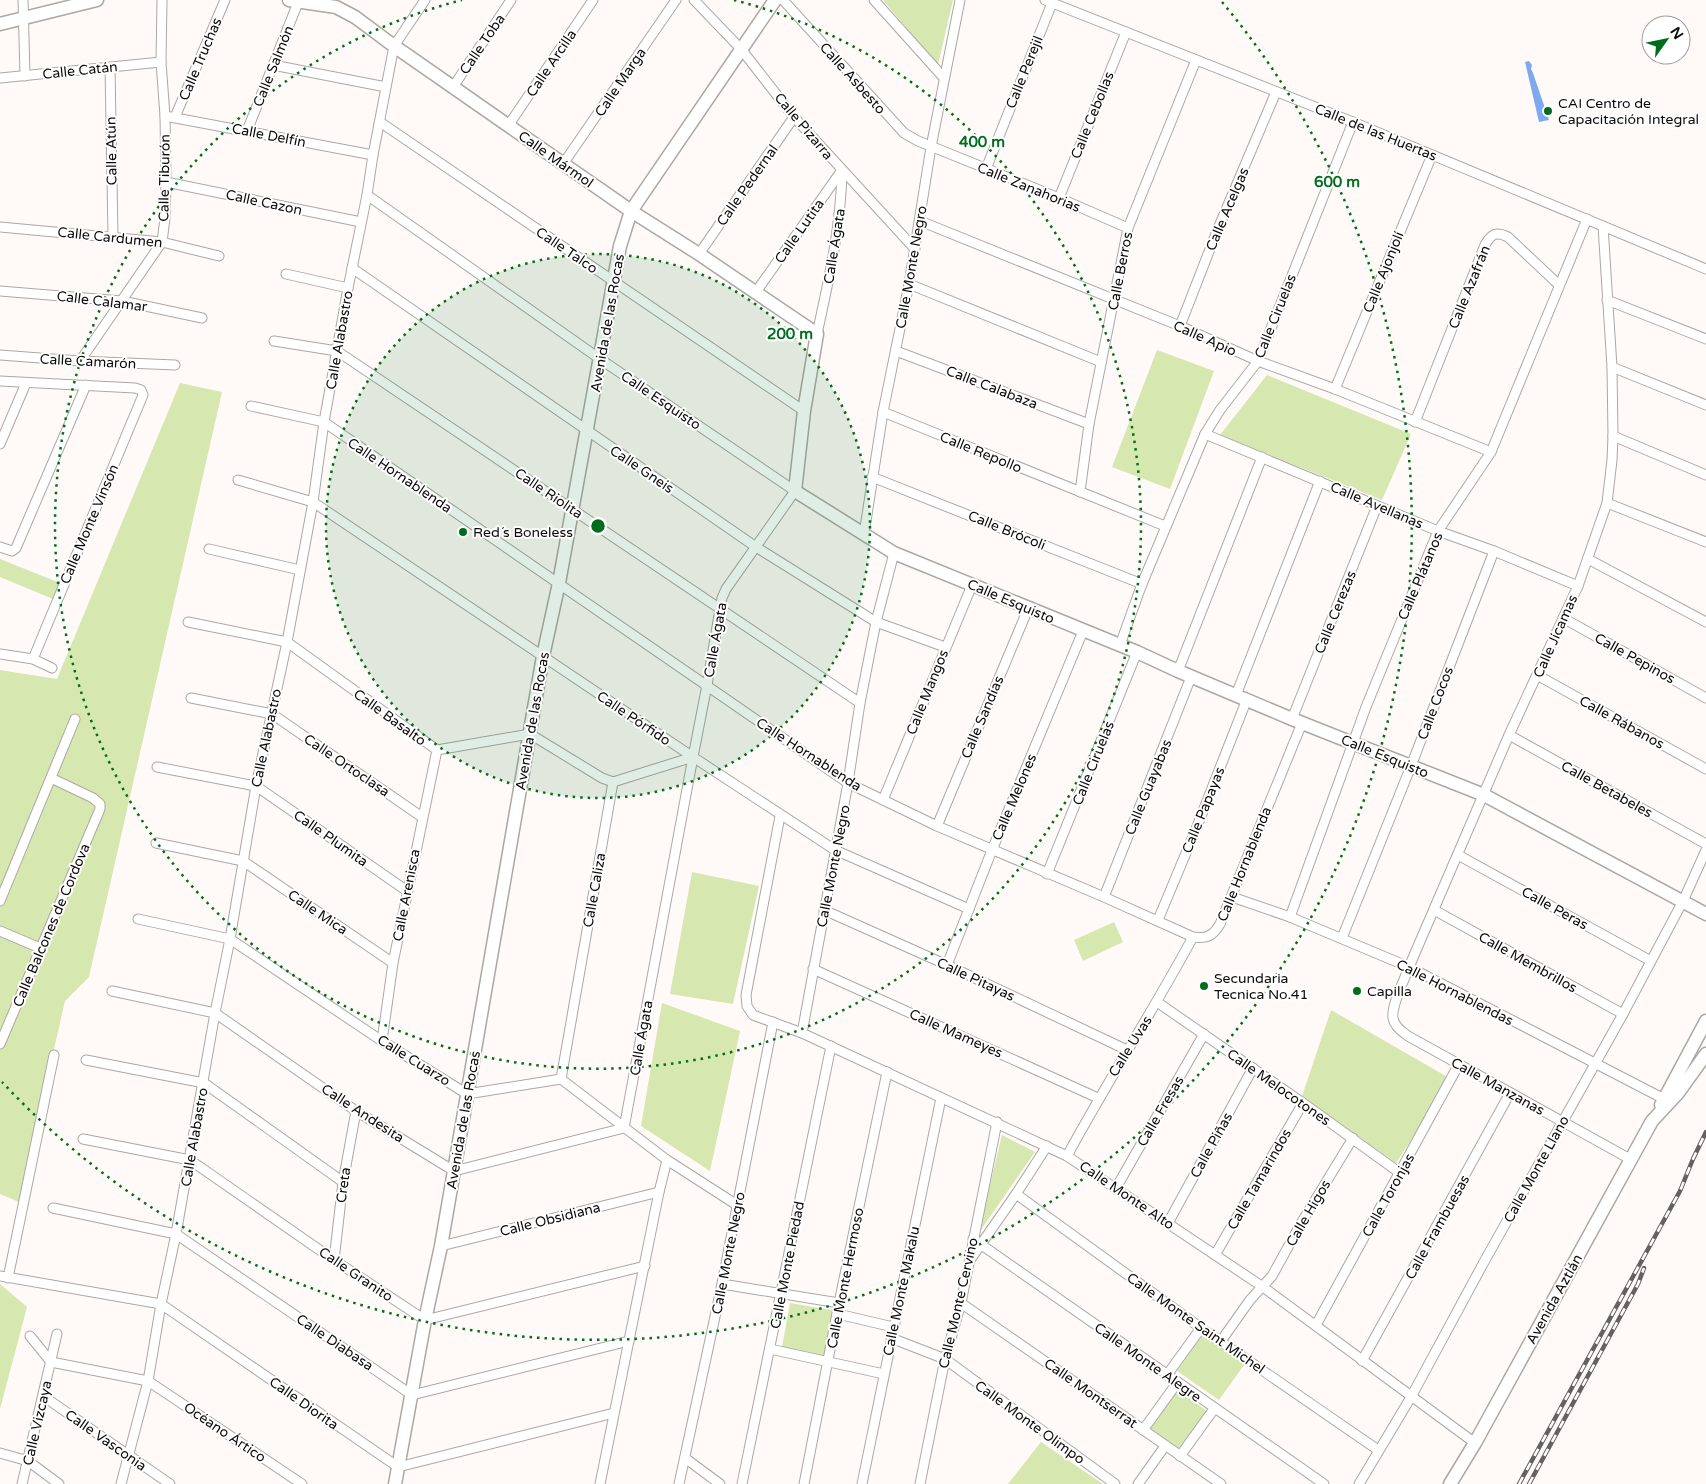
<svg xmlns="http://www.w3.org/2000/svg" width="1706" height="1484" font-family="'Varela Round',sans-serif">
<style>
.green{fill:#d6e7af}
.water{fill:#7fa9ee}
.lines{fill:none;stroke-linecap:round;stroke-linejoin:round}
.street-casing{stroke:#ada7a4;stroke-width:11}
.secondary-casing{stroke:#ada7a4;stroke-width:15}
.street{stroke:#fff;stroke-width:9}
.secondary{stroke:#fff;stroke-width:12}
.rail-casing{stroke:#646160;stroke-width:4.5}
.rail{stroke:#fff;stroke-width:2.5;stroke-dasharray:8;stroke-linecap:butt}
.ring{fill:none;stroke:#006d1d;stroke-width:2.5;stroke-dasharray:2.5 5}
.poi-dot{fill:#006d1d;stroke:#fff;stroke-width:2}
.labels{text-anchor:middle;stroke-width:4;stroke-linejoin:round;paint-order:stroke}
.street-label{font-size:14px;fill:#0d0b0a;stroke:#fff}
.poi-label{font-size:14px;fill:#0d0b0a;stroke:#fff;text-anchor:start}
.centre{fill:#006d1d;stroke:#fff;stroke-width:2.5}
.ring-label{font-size:15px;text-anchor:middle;font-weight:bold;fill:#006d1d;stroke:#fff;stroke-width:4;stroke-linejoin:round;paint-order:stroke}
</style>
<rect width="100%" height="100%" fill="#fffaf8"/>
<g class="green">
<path d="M883,0H953L938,65Z"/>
<path d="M1157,350L1214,371L1170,489L1112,467Z"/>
<path d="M1267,375L1411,434L1382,500L1220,435Z"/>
<path d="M180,383L222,392L89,977L65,1001L19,1202L0,1194V670L57,679Z"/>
<path d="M0,559L60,583L53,599L0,577Z"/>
<path d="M692,872L759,886L733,1004L670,994Z"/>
<path d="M1114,922L1123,942L1083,961L1074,940Z"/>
<path d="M662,1003L740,1031L710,1171L641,1126Z"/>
<path d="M1331,1010L1451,1079L1396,1163L1302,1096Z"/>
<path d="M1002,1135L1035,1152L978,1234Z"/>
<path d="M0,1284L27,1307L0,1409Z"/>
<path d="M790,1303L836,1311L827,1357L782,1347Z"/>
<path d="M1203,1334L1244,1365L1219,1400L1177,1371Z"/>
<path d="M1177,1389L1207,1411L1178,1449L1149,1427Z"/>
<path d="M1041,1442L1103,1484H1008Z"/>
</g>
<path class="water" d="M1529,61L1532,65L1531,69L1533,73L1549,120L1539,122L1525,62Z"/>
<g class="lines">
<g class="street-casing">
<g id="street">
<path d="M23,0L25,76"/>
<path d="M694,0L741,49L794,117L915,249"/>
<path d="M783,0L904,133L918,141L1059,198L1128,228"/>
<path d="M874,0L944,78"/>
<path d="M1045,0L1353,122L1706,269"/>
<path d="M273,65L386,87"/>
<path d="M110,67L113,236"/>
<path d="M0,78L161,62"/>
<path d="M453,87L511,0"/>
<path d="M165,116L373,155"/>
<path d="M175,117L225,0"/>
<path d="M380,122L804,411"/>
<path d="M508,126L593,0"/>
<path d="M247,131L299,0"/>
<path d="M563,164L676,0"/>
<path d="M986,169L1052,3"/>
<path d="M166,182L361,222"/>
<path d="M1059,198L1126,32"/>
<path d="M920,221L1180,326L1258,361L1335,389L1491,452"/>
<path d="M1603,226L1612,367L1613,436L1612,460L1607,503L1578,586L1509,735L1409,967C1405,979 1391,1005 1393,1018C1394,1026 1402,1032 1408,1036L1630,1159"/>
<path d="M0,227L162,242L219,256"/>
<path d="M699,254L794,117"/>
<path d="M352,268L756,547L876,622L945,647"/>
<path d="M286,274L348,288"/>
<path d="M909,284L1101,362"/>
<path d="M0,291L122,301L202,318"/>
<path d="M756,292L842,170"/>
<path d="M1607,300L1706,339"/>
<path d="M1180,326L1217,231L1276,92"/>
<path d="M817,334C829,279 841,226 842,170"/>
<path d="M274,341L337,351L860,703"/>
<path d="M896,351L1089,424"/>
<path d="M0,355L80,361L175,365"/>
<path d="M80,361L162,242L165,218L166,182L165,116L161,62L162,0"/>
<path d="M1612,367L1706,405"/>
<path d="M0,381L135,388L141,390L143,395L33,659"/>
<path d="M1335,389L1432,155"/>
<path d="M251,406L324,422L848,783L937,826L1104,897L1193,937C1207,939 1213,936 1220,924L1302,723"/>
<path d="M883,412L1165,526"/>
<path d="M1415,422L1485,245C1491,234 1496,231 1508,237L1559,285"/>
<path d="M1205,434L1438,531L1494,551L1578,586"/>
<path d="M1613,436L1706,475"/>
<path d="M0,444L26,383"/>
<path d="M872,477L1142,584"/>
<path d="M238,480L313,502L693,757L835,850L969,909"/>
<path d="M1080,492L1089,424L1128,228L1196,60"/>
<path d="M1607,503L1706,542"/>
<path d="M864,534L883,412L909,284L931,147L960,0"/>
<path d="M0,547L12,551L16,548L86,385"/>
<path d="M209,549L300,570"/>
<path d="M1588,559L1706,622"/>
<path d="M1563,618L1706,698"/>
<path d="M188,622L287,642L437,750L530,734L602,778L613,782"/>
<path d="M1120,645L1142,584L1205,434L1220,410L1258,361L1353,122"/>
<path d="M0,654L33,659L52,668"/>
<path d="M1178,671L1262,457"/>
<path d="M1537,675L1706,769"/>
<path d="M1236,695L1320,481"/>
<path d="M191,698L272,714L422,817"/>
<path d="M1292,719L1377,506"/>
<path d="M1509,735L1706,844"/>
<path d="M157,767L256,786L407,891"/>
<path d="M613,782L693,757"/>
<path d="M883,800L972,585"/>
<path d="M780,816L746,995L747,1006L753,1015L802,1033L1067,1156L1263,1287L1475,1443"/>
<path d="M937,826L1028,609"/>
<path d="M156,843L243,861L393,963"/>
<path d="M1458,855L1651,961"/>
<path d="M1047,874L1137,652"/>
<path d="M1104,897L1191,677"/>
<path d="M1232,897L1290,917L1409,967L1668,1101"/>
<path d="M0,901L75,719"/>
<path d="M824,910L947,965L1127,1050"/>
<path d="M1434,910L1623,1014"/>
<path d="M1290,917L1366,707L1438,531L1491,452L1587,219"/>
<path d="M138,919L230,939L382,1041L467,1094L561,1079L667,1160L737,1205"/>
<path d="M1158,920L1196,829L1247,699"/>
<path d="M0,931L40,948"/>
<path d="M1342,938L1411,766L1494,551"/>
<path d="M947,965L992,850L1083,631"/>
<path d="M813,969L1098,1098"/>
<path d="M112,991L215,1013L356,1111L454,1171L624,1128L693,757L707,685L722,598L726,589L795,491L600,359L367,195"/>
<path d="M1157,1002L1303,1103L1400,1173"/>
<path d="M802,1033L848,783L860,703L876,622L894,553"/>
<path d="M382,1041L393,963L437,750"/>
<path d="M0,1044L100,809V804L93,798L51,778"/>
<path d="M86,1060L204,1083L343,1182"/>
<path d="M561,1079L613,782"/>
<path d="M83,1139L190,1160L334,1260L425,1320L645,1266"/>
<path d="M1067,1156C1107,1082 1153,1011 1193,937"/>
<path d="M1116,1188L1204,1034"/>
<path d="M1016,1194L1201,1328L1378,1450"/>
<path d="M53,1208L176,1234L412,1395L629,1341"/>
<path d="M1168,1223L1253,1068"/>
<path d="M973,1239L1324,1484"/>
<path d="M441,1246L659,1192"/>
<path d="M1215,1255L1303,1103"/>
<path d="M334,1260L343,1182L356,1111"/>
<path d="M970,1260L1016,1194L1047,1146"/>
<path d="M0,1276L161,1304L398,1467L614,1413"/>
<path d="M8,1278L54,1055"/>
<path d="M722,1284L839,1303"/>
<path d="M961,1303L1221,1484"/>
<path d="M838,1314L893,1327"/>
<path d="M1316,1325L1459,1064"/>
<path d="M30,1336L51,1362"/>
<path d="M891,1338L945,1359L1115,1484"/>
<path d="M1221,1341L1250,1300L1272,1276L1303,1220L1353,1138"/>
<path d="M770,1349L884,1374"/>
<path d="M1362,1361L1510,1093"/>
<path d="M51,1362L148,1381L302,1484"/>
<path d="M1167,1375L1201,1328"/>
<path d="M43,1396L170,1484"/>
<path d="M1143,1430L1177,1383"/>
<path d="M0,1453L28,1461L59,1484"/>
<path d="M1180,1456L1214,1409"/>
<path d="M685,1458L720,1484"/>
<path d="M22,1484L57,1334"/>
<path d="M121,1484L148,1381L161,1304L176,1234L215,1013L230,939L256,786L287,642L313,502L324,422L348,288L367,195L373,155L394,46L425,0"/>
<path d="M600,1484L659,1192L667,1160"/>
<path d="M679,1484L722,1284L773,1022"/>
<path d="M742,1484L831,1046"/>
<path d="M804,1484L839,1303L887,1072"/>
<path d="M862,1484L941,1098"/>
<path d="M920,1484L945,1359L961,1303L997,1122"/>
<path d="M1138,1484L1165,1446"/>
<path d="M1359,1484L1411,1397L1484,1262L1623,1014L1683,901L1706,850"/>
</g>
</g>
<g class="secondary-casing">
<g id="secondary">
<path d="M289,0L336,7L355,17L394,46L631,211L699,254L817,334L804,411L795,491L894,553L1137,652L1178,671L1292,719L1484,795L1706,914"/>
<path d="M0,24L97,0"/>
<path d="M1661,1105L1706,1021"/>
<path d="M395,1484L425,1320L441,1246L543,656L559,583L620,246L631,211L775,0"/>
<path d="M1450,1484L1475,1443L1652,1121L1678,1093L1706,1054"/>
</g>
</g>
<use href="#street" class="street"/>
<use href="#secondary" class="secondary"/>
<g class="rail-casing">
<g id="rail">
<path d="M1519,1484L1680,1191L1693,1159L1706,1132"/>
<path d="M1529,1484L1638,1284L1644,1268"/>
</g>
</g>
<use href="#rail" class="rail"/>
</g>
<circle cx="598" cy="526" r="272" fill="#006d1d" fill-opacity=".12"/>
<g class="ring">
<circle cx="598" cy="526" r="272"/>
<path d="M734 0A543 543 0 1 1 462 0"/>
<path d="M1222 2A815 815 0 0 1 2 1082"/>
</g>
<g class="poi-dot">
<circle cx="1548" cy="111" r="5"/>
<circle cx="463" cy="532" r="5"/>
<circle cx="1204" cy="986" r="5"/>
<circle cx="1357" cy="991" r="5"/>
</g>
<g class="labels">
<g class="street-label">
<text transform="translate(482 44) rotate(-56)" y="5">Calle Toba</text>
<text transform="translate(200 59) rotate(-67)" y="5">Calle Truchas</text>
<text transform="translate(551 63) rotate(-56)" y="5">Calle Arcilla</text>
<text transform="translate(273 66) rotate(-68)" y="5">Calle Salmón</text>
<text transform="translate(80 70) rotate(-6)" y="5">Calle Catán</text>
<text transform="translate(1024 72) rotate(-68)" y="5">Calle Perejil</text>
<text transform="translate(853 78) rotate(48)" y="5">Calle Asbesto</text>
<text transform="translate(620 82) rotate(-56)" y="5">Calle Marga</text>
<text transform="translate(1092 115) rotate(-68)" y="5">Calle Cebollas</text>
<text transform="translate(804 126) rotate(50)" y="5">Calle Pizarra</text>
<text transform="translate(1376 132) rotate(22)" y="5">Calle de las Huertas</text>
<text transform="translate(269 135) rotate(11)" y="5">Calle Delfín</text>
<text transform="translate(111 151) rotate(-91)" y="5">Calle Atún</text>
<text transform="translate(556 159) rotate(35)" y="5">Calle Mármol</text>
<text transform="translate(164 178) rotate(-89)" y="5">Calle Tiburón</text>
<text transform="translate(747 185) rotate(-55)" y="5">Calle Pedernal</text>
<text transform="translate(1029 187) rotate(22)" y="5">Calle Zanahorias</text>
<text transform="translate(264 202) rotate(12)" y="5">Calle Cazon</text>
<text transform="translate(1227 209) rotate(-67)" y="5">Calle Acelgas</text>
<text transform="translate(799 231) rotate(-55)" y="5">Calle Lutita</text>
<text transform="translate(110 237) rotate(6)" y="5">Calle Cardumen</text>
<text transform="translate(834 246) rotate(-81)" y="5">Calle Ágata</text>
<text transform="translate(567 250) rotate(34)" y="5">Calle Talco</text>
<text transform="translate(911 267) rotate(-80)" y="5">Calle Monte Negro</text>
<text transform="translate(1120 271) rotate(-79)" y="5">Calle Berros</text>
<text transform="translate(1383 272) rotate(-68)" y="5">Calle Ajonjolí</text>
<text transform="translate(1469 287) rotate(-68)" y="5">Calle Azafrán</text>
<text transform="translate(102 301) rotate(7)" y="5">Calle Calamar</text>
<text transform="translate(1275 316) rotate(-68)" y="5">Calle Ciruelas</text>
<text transform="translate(607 323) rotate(-80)" y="5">Avenida de las Rocas</text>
<text transform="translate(1205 338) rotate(24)" y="5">Calle Apio</text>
<text transform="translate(339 340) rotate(-80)" y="5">Calle Alabastro</text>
<text transform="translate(88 361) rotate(3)" y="5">Calle Camarón</text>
<text transform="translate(992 387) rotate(21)" y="5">Calle Calabaza</text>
<text transform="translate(661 400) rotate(34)" y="5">Calle Esquisto</text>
<text transform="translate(981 452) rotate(22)" y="5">Calle Repollo</text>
<text transform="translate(642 469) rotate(34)" y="5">Calle Gneis</text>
<text transform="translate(400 475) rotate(34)" y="5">Calle Hornablenda</text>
<text transform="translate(549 493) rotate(34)" y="5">Calle Riolita</text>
<text transform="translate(1377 505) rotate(23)" y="5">Calle Avellanas</text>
<text transform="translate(89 524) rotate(-67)" y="5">Calle Monte Vinsón</text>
<text transform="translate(1007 530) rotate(22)" y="5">Calle Brócoli</text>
<text transform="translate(1420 576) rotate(-67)" y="5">Calle Plátanos</text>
<text transform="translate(1011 601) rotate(23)" y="5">Calle Esquisto</text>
<text transform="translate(1335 612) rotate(-68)" y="5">Calle Cerezas</text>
<text transform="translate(1555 636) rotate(-66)" y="5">Calle Jícamas</text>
<text transform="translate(715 640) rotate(-80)" y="5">Calle Ágata</text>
<text transform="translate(1635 658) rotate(29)" y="5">Calle Pepinos</text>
<text transform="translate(927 692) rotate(-68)" y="5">Calle Mangos</text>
<text transform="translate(1435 703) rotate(-69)" y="5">Calle Cocos</text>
<text transform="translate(390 717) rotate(36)" y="5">Calle Basalto</text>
<text transform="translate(982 717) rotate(-67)" y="5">Calle Sandías</text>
<text transform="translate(634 718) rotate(34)" y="5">Calle Pórfido</text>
<text transform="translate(532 721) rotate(-80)" y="5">Avenida de las Rocas</text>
<text transform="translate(1622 722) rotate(29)" y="5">Calle Rábanos</text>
<text transform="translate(266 738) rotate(-78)" y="5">Calle Alabastro</text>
<text transform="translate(809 754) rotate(33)" y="5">Calle Hornablenda</text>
<text transform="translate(1385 756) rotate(22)" y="5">Calle Esquisto</text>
<text transform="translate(1093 763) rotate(-68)" y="5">Calle Ciruelas</text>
<text transform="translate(347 765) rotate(34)" y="5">Calle Ortoclasa</text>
<text transform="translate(1148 787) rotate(-68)" y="5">Calle Guayabas</text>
<text transform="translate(1607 789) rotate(29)" y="5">Calle Betabeles</text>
<text transform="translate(1014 797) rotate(-67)" y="5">Calle Melones</text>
<text transform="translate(1203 810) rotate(-68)" y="5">Calle Papayas</text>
<text transform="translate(331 838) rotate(35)" y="5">Calle Plumita</text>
<text transform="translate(1244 864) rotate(-68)" y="5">Calle Hornablenda</text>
<text transform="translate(833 866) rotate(-79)" y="5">Calle Monte Negro</text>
<text transform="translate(594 890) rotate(-80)" y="5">Calle Caliza</text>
<text transform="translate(406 895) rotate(-79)" y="5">Calle Arenisca</text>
<text transform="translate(1555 908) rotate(29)" y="5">Calle Peras</text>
<text transform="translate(318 912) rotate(34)" y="5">Calle Mica</text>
<text transform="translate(51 925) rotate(-67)" y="5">Calle Balcones de Cordova</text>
<text transform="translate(1528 962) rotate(29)" y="5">Calle Membrillos</text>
<text transform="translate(976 979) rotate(25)" y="5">Calle Pitayas</text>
<text transform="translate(1455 992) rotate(27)" y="5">Calle Hornablendas</text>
<text transform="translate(956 1033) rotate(24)" y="5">Calle Mameyes</text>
<text transform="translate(641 1038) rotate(-80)" y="5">Calle Ágata</text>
<text transform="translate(1130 1046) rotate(-58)" y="5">Calle Uvas</text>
<text transform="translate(414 1060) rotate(32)" y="5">Calle Cuarzo</text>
<text transform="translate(1498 1086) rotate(29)" y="5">Calle Manzanas</text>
<text transform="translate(1279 1087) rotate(35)" y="5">Calle Melocotones</text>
<text transform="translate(1160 1111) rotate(-60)" y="5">Calle Fresas</text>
<text transform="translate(363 1113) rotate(33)" y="5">Calle Andesita</text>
<text transform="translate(463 1120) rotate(-80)" y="5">Avenida de las Rocas</text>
<text transform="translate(194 1137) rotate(-80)" y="5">Calle Alabastro</text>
<text transform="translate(1211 1145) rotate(-61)" y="5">Calle Piñas</text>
<text transform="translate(1536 1169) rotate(-61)" y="5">Calle Monte Llano</text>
<text transform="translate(1259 1179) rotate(-60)" y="5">Calle Tamarindos</text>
<text transform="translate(343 1185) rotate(-82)" y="5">Creta</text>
<text transform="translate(1127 1195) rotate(34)" y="5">Calle Monte Alto</text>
<text transform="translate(1388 1195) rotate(-61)" y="5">Calle Toronjas</text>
<text transform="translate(1308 1213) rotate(-60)" y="5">Calle Higos</text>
<text transform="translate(550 1219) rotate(-14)" y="5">Calle Obsidiana</text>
<text transform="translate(1437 1227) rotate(-61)" y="5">Calle Frambuesas</text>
<text transform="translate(728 1253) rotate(-79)" y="5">Calle Monte Negro</text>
<text transform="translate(787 1265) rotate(-79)" y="5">Calle Monte Piedad</text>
<text transform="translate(356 1274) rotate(34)" y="5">Calle Granito</text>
<text transform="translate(845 1278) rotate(-79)" y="5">Calle Monte Hermoso</text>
<text transform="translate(901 1291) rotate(-78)" y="5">Calle Monte Makalu</text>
<text transform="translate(1554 1299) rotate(-61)" y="5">Avenida Aztlán</text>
<text transform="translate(958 1303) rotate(-77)" y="5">Calle Monte Cervino</text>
<text transform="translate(1196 1323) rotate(35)" y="5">Calle Monte Saint Michel</text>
<text transform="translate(335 1342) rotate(34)" y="5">Calle Diabasa</text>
<text transform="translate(1148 1362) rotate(35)" y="5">Calle Monte Alegre</text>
<text transform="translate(1091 1393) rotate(35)" y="5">Calle Montserrat</text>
<text transform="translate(304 1403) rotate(35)" y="5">Calle Diorita</text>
<text transform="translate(1030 1422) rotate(36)" y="5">Calle Monte Olimpo</text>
<text transform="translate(37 1423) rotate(-77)" y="5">Calle Vizcaya</text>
<text transform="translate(225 1432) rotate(34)" y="5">Océano Ártico</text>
<text transform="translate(106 1440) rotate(35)" y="5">Calle Vasconia</text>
</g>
<g class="poi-label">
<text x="1558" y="108">CAI Centro de<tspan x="1558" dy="16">Capacitación Integral</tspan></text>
<text x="473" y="537">Red´s Boneless</text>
<text x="1214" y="983">Secundaria<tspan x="1214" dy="16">Tecnica No.41</tspan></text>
<text x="1367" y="996">Capilla</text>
</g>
</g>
<circle cx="598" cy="526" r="8" class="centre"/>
<g class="ring-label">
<text x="982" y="147">400 m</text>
<text x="1337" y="187">600 m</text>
<text x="790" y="339">200 m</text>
</g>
<g transform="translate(1666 40) rotate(57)"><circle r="24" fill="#ffffff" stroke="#9e9d9d"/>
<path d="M0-4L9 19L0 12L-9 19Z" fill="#006d1d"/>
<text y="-8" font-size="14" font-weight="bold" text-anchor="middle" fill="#0d0b0a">N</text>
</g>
</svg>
